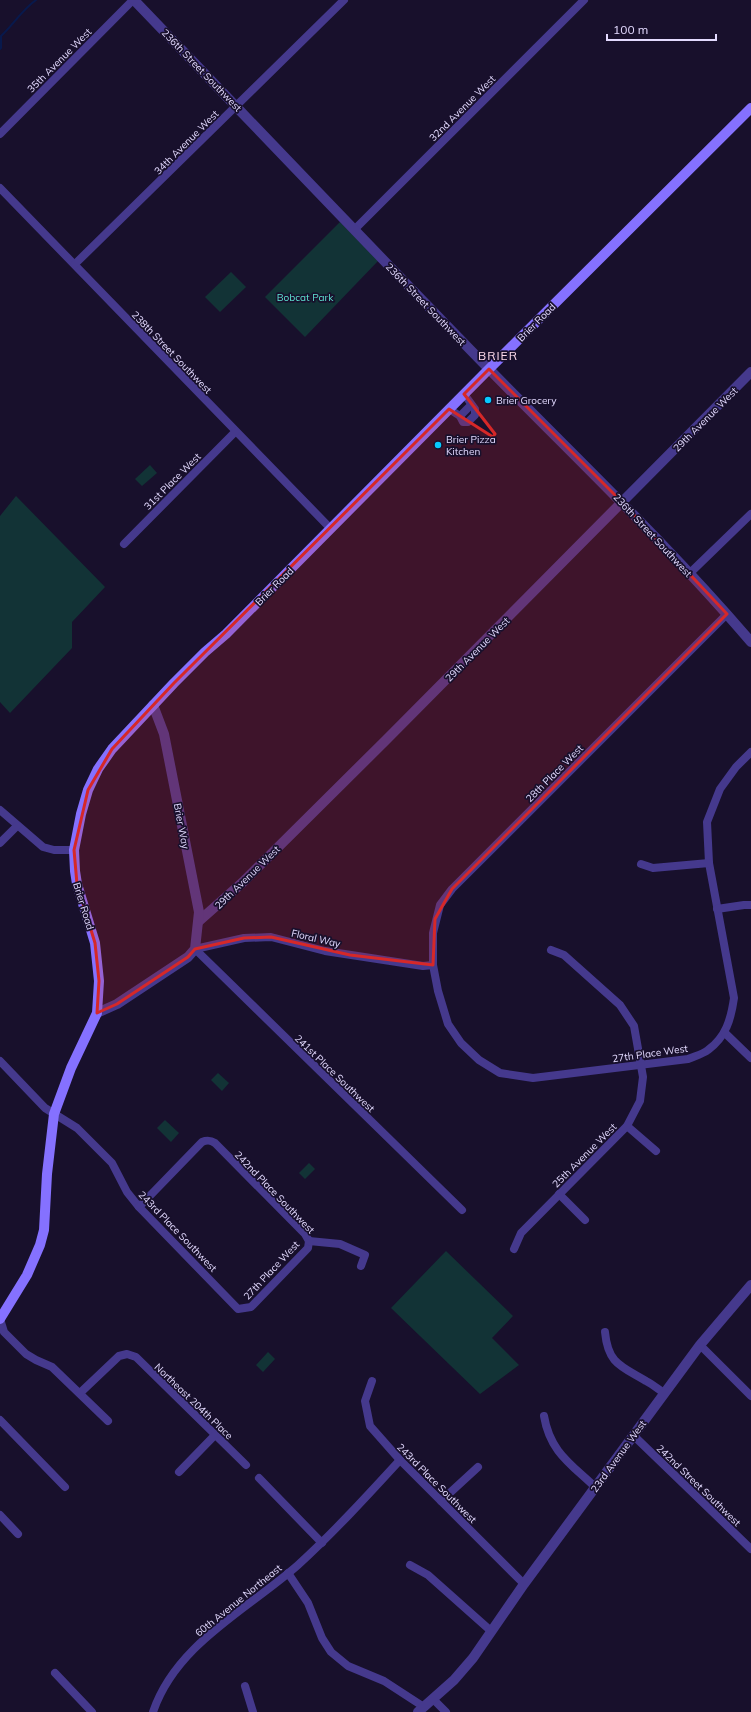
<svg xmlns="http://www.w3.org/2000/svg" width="751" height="1712" font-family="Mulish,sans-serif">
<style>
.green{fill:#123336}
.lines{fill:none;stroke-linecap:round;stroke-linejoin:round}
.stream{stroke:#08194c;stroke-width:2}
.minor{stroke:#45398d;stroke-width:8}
.tertiary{stroke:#45398d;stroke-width:10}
.secondary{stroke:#8571ff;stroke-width:10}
.marked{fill:#d62828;fill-opacity:0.2;stroke:#d62828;stroke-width:3;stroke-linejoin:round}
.poi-dot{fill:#06caff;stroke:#18102c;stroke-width:1.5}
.labels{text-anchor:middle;stroke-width:3.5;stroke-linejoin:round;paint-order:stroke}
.street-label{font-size:10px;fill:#e3daff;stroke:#18102c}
.park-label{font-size:10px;fill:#5fe6d4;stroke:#18102c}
.poi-label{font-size:10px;fill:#e3daff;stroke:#18102c;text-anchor:start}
.quarter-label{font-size:12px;letter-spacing:1px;fill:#ffdcee;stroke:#18102c}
</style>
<rect width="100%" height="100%" fill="#18102c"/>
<g class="green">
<path d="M340,222L378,261L305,337L265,297Z"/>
<path d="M231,272L246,287L220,312L205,297Z"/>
<path d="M150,465L157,473L142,486L135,479Z"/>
<path d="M16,496L105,587L72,622V648L10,713L0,702V516Z"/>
<path d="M218,1073L229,1083L222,1091L211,1080Z"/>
<path d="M165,1120L179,1133L171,1142L157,1128Z"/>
<path d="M309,1163L315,1169L305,1179L299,1173Z"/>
<path d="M446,1251L513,1316L492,1338L519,1365L480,1394L391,1308Z"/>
<path d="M268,1352L275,1359L263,1372L256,1365Z"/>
</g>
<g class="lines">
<path class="stream" d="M0,49L1,48V36C13,25 22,10 36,0"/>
<g class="minor">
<path d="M0,134L133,0"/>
<path d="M0,188L331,529"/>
<path d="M355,229L584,0"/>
<path d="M75,264L344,0"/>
<path d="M449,409L460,416L463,422H468L475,415V409L464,394"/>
<path d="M460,416L471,405"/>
<path d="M124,544L235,432"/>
<path d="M690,573L751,514"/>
<path d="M727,614L452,889L440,905L433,933V965L438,991L448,1024L461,1043L479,1060L500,1073L533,1078L688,1059C695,1056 703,1054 708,1050C726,1037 731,1019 734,998L709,863L707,822L720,789L736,767L751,752"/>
<path d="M0,810L43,847L54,850H74"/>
<path d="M0,843L17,826"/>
<path d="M641,864L653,868L709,863"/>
<path d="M717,909L744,905H751"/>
<path d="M195,949L462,1210"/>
<path d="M195,949L244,938L271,937L325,951L423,966L433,965"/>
<path d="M725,1033L751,1058"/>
<path d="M0,1061L45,1108L77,1128L112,1163L127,1192L139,1207L238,1309L251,1307L308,1248L309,1241"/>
<path d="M627,1126L656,1151"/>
<path d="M559,1194L585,1220"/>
<path d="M139,1207L202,1142C207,1140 210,1140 215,1143L305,1234L309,1241"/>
<path d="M309,1241L340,1244L365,1255L361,1266"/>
<path d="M514,1249L521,1233L627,1126L640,1101L643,1077L634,1026L620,1005L564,955L551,950"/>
<path d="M0,1319L4,1332L26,1354L36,1360L52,1367L108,1421"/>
<path d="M605,1332C608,1364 621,1366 646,1381C652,1384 658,1389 664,1393"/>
<path d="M700,1345L751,1396"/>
<path d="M372,1381L365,1401L370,1426L400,1460L524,1584"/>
<path d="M80,1393L119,1356L127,1354L136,1357L246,1465"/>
<path d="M544,1416C550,1452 571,1464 595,1487"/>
<path d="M0,1420L65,1487"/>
<path d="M633,1435L751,1549"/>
<path d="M179,1472L215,1435"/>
<path d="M259,1478L322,1543"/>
<path d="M441,1501L478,1467"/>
<path d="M0,1515L18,1534"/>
<path d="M410,1565L428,1575L491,1631"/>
<path d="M288,1573L308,1603L322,1638L331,1652L348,1666L384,1681L424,1707"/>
<path d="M55,1673L92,1712"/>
<path d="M245,1686L253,1712"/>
<path d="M433,1699L446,1712"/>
<path d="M153,1712C176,1644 247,1610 298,1565C334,1532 367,1496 400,1460"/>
</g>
<g class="tertiary">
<path d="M134,0C252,123 369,246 488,368C577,459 668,545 751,642"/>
<path d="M199,921L243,882L386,740L751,372"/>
<path d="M97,1013L117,1004L188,957L195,949L199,912L164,734L153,705"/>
<path d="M418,1712L454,1680L473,1658L524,1584L700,1345L751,1285"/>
</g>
<path class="secondary" d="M0,1319L27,1275L40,1245L44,1230L47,1174L54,1114L71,1068L97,1013L99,981L95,943L77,884L75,871L74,850L81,814L88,790L98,769L112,749L174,683L205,652L226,634L489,369L751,108"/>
</g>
<path class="marked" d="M489,369L622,502L727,614L452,889L435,919L433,965L350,955L271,937L244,938L195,949L188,957L117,1004L97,1013L99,981L95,943L77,884L74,850L88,790L112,749L174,683L449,409L493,437L495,434L464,394Z"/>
<g class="poi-dot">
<circle cx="488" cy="400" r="4"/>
<circle cx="438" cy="445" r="4"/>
</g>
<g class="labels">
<g class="street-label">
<text transform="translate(59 60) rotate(-45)" y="4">35th Avenue West</text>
<text transform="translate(202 70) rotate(46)" y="4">236th Street Southwest</text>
<text transform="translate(462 108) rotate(-45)" y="4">32nd Avenue West</text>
<text transform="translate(186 142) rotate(-45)" y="4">34th Avenue West</text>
<text transform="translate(426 304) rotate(46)" y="4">236th Street Southwest</text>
<text transform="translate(536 322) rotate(-45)" y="4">Brier Road</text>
<text transform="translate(172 352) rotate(46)" y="4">238th Street Southwest</text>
<text transform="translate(705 419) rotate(-45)" y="4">29th Avenue West</text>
<text transform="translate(172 481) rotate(-45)" y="4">31st Place West</text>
<text transform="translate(653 535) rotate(47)" y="4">236th Street Southwest</text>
<text transform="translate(274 586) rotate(-45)" y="4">Brier Road</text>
<text transform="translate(477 649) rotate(-45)" y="4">29th Avenue West</text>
<text transform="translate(554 773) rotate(-45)" y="4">28th Place West</text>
<text transform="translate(182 826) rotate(79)" y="4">Brier Way</text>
<text transform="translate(247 877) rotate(-44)" y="4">29th Avenue West</text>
<text transform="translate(84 906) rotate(73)" y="4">Brier Road</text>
<text transform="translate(316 938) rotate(13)" y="4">Floral Way</text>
<text transform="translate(650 1053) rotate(-8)" y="4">27th Place West</text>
<text transform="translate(335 1073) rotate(44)" y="4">241st Place Southwest</text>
<text transform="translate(584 1155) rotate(-45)" y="4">25th Avenue West</text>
<text transform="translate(275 1192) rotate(46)" y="4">242nd Place Southwest</text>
<text transform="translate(178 1231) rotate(46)" y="4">243rd Place Southwest</text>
<text transform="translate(271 1270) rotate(-47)" y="4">27th Place West</text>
<text transform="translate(194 1401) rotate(44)" y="4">Northeast 204th Place</text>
<text transform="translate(618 1456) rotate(-54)" y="4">23rd Avenue West</text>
<text transform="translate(437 1483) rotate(45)" y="4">243rd Place Southwest</text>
<text transform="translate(699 1485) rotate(44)" y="4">242nd Street Southwest</text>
<text transform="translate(238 1600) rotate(-39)" y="4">60th Avenue Northeast</text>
</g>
<g class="park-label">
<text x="305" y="301">Bobcat Park</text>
</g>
<g class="poi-label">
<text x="496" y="404">Brier Grocery</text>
<text x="446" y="443">Brier Pizza<tspan x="446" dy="12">Kitchen</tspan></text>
</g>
<g class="quarter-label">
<text x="498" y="360">BRIER</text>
</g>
</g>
<path d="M607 34v6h109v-6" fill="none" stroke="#e3daff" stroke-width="2"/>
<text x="613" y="34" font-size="12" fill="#e3daff" stroke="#18102c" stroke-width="3" paint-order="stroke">100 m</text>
</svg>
